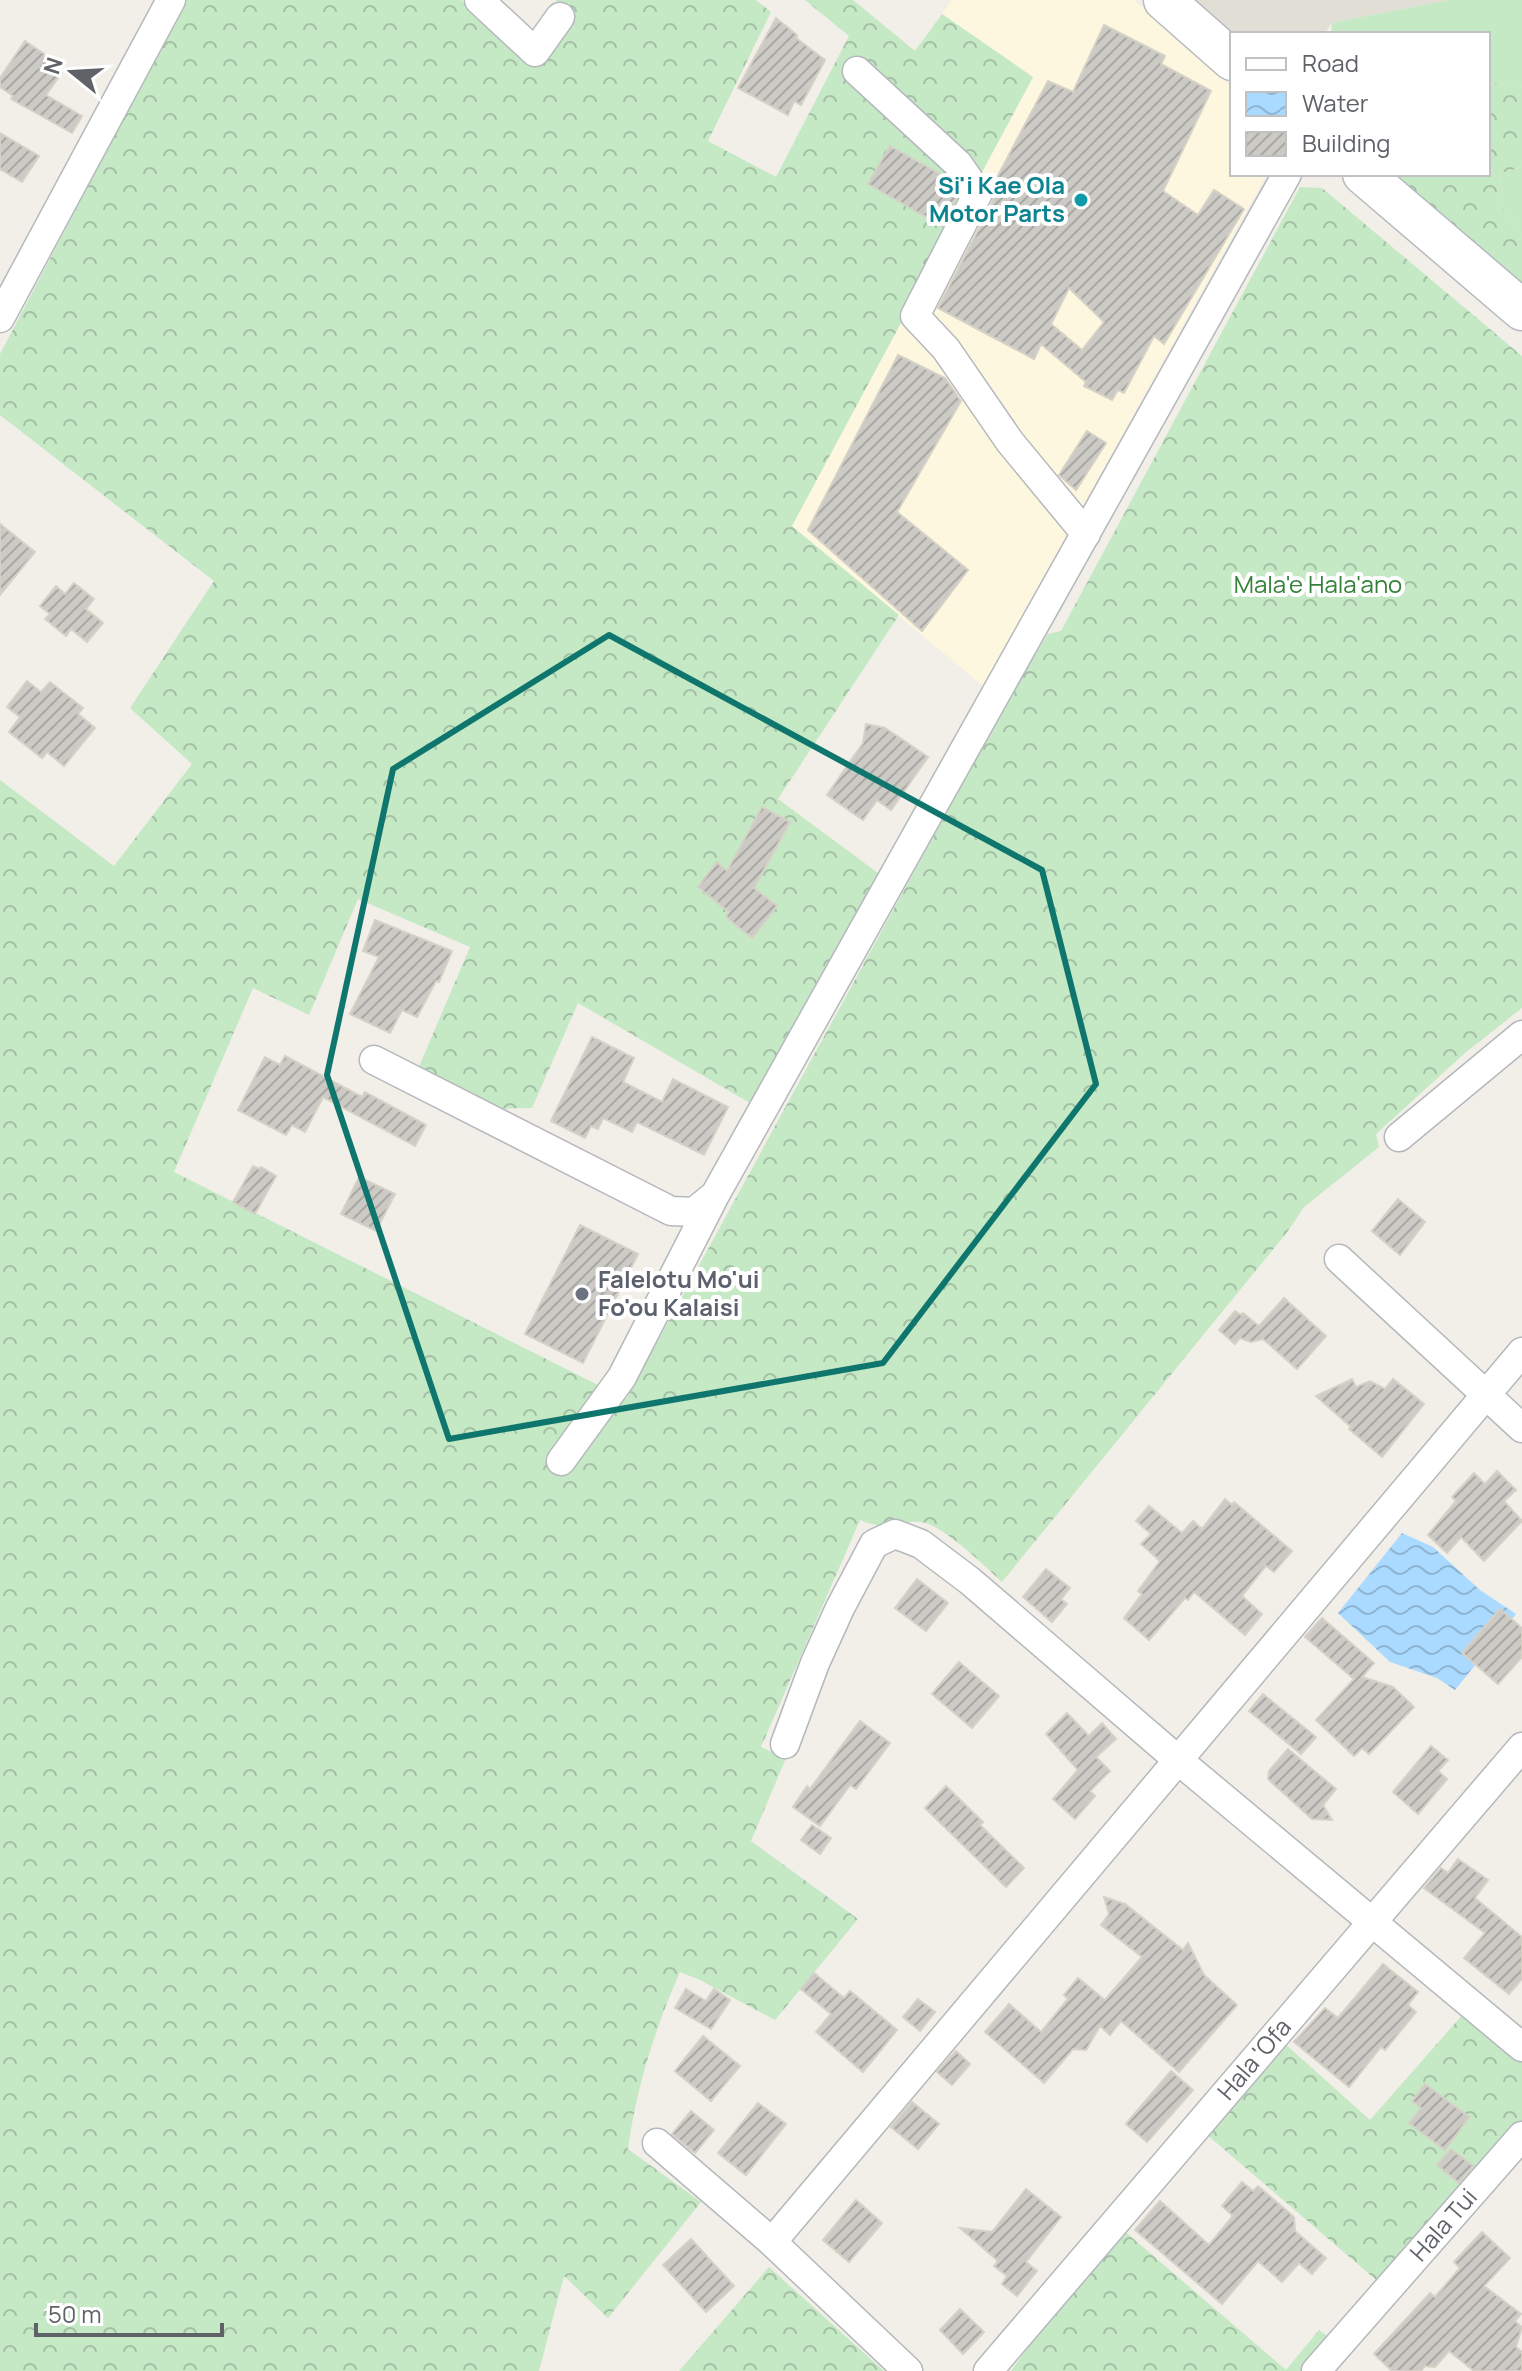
<svg xmlns="http://www.w3.org/2000/svg" width="1522" height="2371" font-family="Manrope,sans-serif">
<style>
.commercial{fill:#fef7e0}
.education{fill:#e1ded6}
.grass{fill:#c5e8c5}
.forest{fill:url(#forest-crowns)}
.water{fill:url(#water-waves)}
.building{fill:url(#building-hatch);stroke:#d6d1c6;stroke-width:2;fill-rule:evenodd}
.lines{fill:none;stroke-linecap:round;stroke-linejoin:round}
.street-casing{stroke:#b5b8bc;stroke-width:31}
.secondary-casing{stroke:#b6babf;stroke-width:43}
.street{stroke:#fff;stroke-width:28}
.secondary{stroke:#fff;stroke-width:40}
.marked{fill:none;stroke:#0f766e;stroke-width:6;stroke-linejoin:round}
.culture-dot{fill:#0f9aa8;stroke:#fff;stroke-width:3}
.worship-dot{fill:#6b7280;stroke:#fff;stroke-width:3}
.labels{text-anchor:middle;stroke-width:8;stroke-linejoin:round;paint-order:stroke}
.culture-label{font-size:24px;font-weight:bold;fill:#0d838f;stroke:#fff;text-anchor:end}
.park-label{font-size:24px;fill:#348238;stroke:#fff}
.worship-label{font-size:24px;font-weight:bold;fill:#5b616d;stroke:#fff;text-anchor:start}
.street-label{font-size:24px;fill:#5f6368;stroke:#fff}
</style>
<defs>
<pattern id="forest-crowns" width="20" height="18" patternUnits="userSpaceOnUse" patternTransform="scale(2)"><rect width="20" height="18" fill="#c5e8c5"/><path d="M2 6a3 3 0 1 1 6 0M12 15a3 3 0 1 1 6 0" fill="none" stroke="#a3c0a4"/></pattern>
<pattern id="water-waves" width="16" height="10" patternUnits="userSpaceOnUse" patternTransform="scale(2)"><rect width="16" height="10" fill="#aadaff"/><path d="M0 5q4-4 8 0t8 0" fill="none" stroke="#8eb4d2"/></pattern>
<pattern id="building-hatch" width="6" height="6" patternUnits="userSpaceOnUse" patternTransform="scale(2)"><rect width="6" height="6" fill="#cccac5"/><path d="M-1 1l2-2M0 6l6-6M5 7l2-2" fill="none" stroke="#a9a8a4"/></pattern>
</defs>
<rect width="100%" height="100%" fill="#f1efe8"/>
<path class="commercial" d="M952,0H1134L1194,50L1232,88V174H1267L983,686L791,526L1033,78L942,14Z"/>
<path class="education" d="M1185,0H1448L1331,23L1325,34H1232Z"/>
<g class="grass">
<path d="M1448,0H1522V88L1515,84L1488,83V34H1332L1331,23Z"/>
<path d="M1522,167V235L1497,200L1501,173Z"/>
</g>
<g class="forest">
<path d="M186,0H461L519,53L554,49L575,17L555,0H756L771,12L708,141L776,177L849,36L805,0H853L915,51L942,14L1033,77L792,526L899,615L778,799L886,879L750,1103L578,1003L532,1108L492,1109L418,1069L470,947L358,899L309,1015L253,988L174,1172L626,1399L1009,698L1048,634L1061,631L1300,187L1322,188L1522,356V1008L1465,1053L1376,1134L1379,1147L1304,1207L1288,1231L1002,1582C986,1567 942,1524 921,1522C897,1520 884,1531 860,1520L761,1747L786,1758L751,1841L858,1919L775,2020L700,1980L680,1972C655,2028 636,2089 628,2149L701,2202L608,2318L564,2276L539,2371H0V780L114,866L192,764L130,708L214,581L0,415V354Z"/>
<path d="M1488,83L1515,84L1522,88V167L1501,173L1497,200L1522,235V291L1382,174H1488Z"/>
<path d="M1464,2013L1522,2062V2123L1382,2285L1205,2133L1283,2042L1370,2120Z"/>
<path d="M1122,2229L1286,2370L1319,2330L1352,2353L1336,2371H1011L1068,2292Z"/>
<path d="M769,2267L884,2371H679Z"/>
</g>
<path class="water" d="M1402,1533L1433,1547L1480,1590L1516,1614L1455,1690L1437,1678L1390,1662L1338,1613Z"/>
<g class="building">
<path d="M776,18L797,35L796,38L825,60L801,105L794,101L788,115L738,88Z"/>
<path d="M1104,25L1165,56L1161,64L1211,91L1163,191L1198,215L1214,190L1244,209L1164,344L1154,336L1124,393L1118,390L1112,400L1084,386L1086,382L1041,344L1034,359L938,308L993,201V185L1048,81L1073,92ZM1069,288L1104,322L1082,350L1051,324Z"/>
<path d="M25,41L65,68L46,95L82,116L72,133L11,99L13,96L0,87V78Z"/>
<path d="M0,133L39,156L22,182L0,169Z"/>
<path d="M890,146L947,178L958,194L942,226L868,184Z"/>
<path d="M898,355L945,378L961,401L897,512L968,570L922,631L808,530Z"/>
<path d="M1087,431L1106,443L1076,490L1059,475Z"/>
<path d="M0,524L35,552L0,595Z"/>
<path d="M74,583L94,599L86,609L103,623L87,642L71,629L66,636L45,619L50,614L40,606L56,586L65,594Z"/>
<path d="M27,681L41,692L50,682L83,708L78,714L95,728L64,766L47,752L42,758L9,732L20,717L7,707Z"/>
<path d="M866,724L885,728L928,757L891,810L877,800L863,820L827,795L863,743Z"/>
<path d="M762,807L790,822L754,888L777,906L752,938L726,917L729,912L698,887L717,862L727,871Z"/>
<path d="M375,920L452,951L439,982L436,981L417,1017L402,1010L390,1033L350,1014L379,957L363,951Z"/>
<path d="M592,1037L634,1058L623,1082L662,1102L673,1079L728,1107L704,1155L637,1122L632,1132L603,1118L598,1129L591,1126L585,1138L551,1121Z"/>
<path d="M285,1056L362,1097L365,1092L426,1125L415,1146L323,1097L305,1132L292,1125L286,1135L238,1110L265,1057L280,1065Z"/>
<path d="M253,1166L259,1169L261,1167L276,1176L255,1214L233,1202Z"/>
<path d="M359,1177L395,1194L376,1231L341,1214Z"/>
<path d="M1398,1199L1425,1222L1400,1255L1372,1231Z"/>
<path d="M580,1225L638,1254L583,1363L525,1334Z"/>
<path d="M1284,1298L1326,1336L1297,1369L1263,1339L1251,1342L1240,1338L1235,1344L1219,1330L1235,1311L1241,1315L1243,1313L1259,1326Z"/>
<path d="M1352,1379L1356,1387L1370,1381L1385,1389L1393,1379L1424,1404L1382,1457L1349,1429L1351,1427L1316,1396Z"/>
<path d="M1497,1471L1516,1490L1504,1501L1522,1521L1484,1561L1461,1537L1447,1553L1428,1535L1456,1501L1452,1497L1474,1473L1485,1484Z"/>
<path d="M1225,1499L1232,1505L1234,1502L1292,1551L1274,1572L1266,1566L1242,1596L1262,1614L1245,1635L1194,1592L1188,1600L1185,1598L1149,1640L1124,1618L1142,1594L1138,1591L1160,1561L1141,1544L1151,1534L1136,1521L1149,1506L1182,1533L1193,1521L1202,1529Z"/>
<path d="M1046,1569L1070,1588L1061,1599L1067,1604L1052,1622L1023,1597Z"/>
<path d="M917,1579L948,1603L926,1631L895,1608Z"/>
<path d="M1500,1609L1522,1628V1657L1498,1684L1462,1653Z"/>
<path d="M1322,1618L1374,1663L1362,1677L1393,1687L1414,1707L1369,1754L1362,1748L1354,1756L1316,1720L1354,1679L1305,1637Z"/>
<path d="M959,1662L999,1696L972,1728L932,1694Z"/>
<path d="M1263,1694L1316,1737L1301,1754L1249,1711Z"/>
<path d="M1067,1713L1089,1736L1102,1723L1116,1739L1096,1757L1110,1771L1090,1791L1095,1796L1075,1819L1053,1799L1078,1770L1046,1734Z"/>
<path d="M860,1721L890,1743L856,1789L850,1785L820,1826L793,1807L807,1786L810,1789Z"/>
<path d="M1431,1746L1448,1760L1438,1771L1447,1779L1418,1814L1393,1792Z"/>
<path d="M1288,1749L1336,1789L1323,1805L1332,1820L1312,1819L1268,1779L1269,1771Z"/>
<path d="M946,1786L983,1822L980,1825L1024,1868L1006,1887L925,1808Z"/>
<path d="M812,1825L831,1838L820,1854L801,1840Z"/>
<path d="M1458,1859L1488,1880L1475,1898L1522,1937V1979L1509,1994L1464,1958L1485,1933L1424,1888L1441,1868L1448,1873Z"/>
<path d="M1104,1897L1125,1904L1183,1950L1188,1943L1204,1975L1237,2005L1179,2072L1121,2021L1110,2035L1100,2026L1086,2050L1073,2049L1044,2083L985,2032L1009,2004L1041,2032L1068,1999L1064,1995L1078,1978L1105,2000L1110,1994L1142,1957L1101,1925L1109,1914Z"/>
<path d="M1383,1964L1418,1992L1408,2005L1416,2012L1385,2050L1381,2047L1349,2087L1294,2042L1325,2008L1338,2018Z"/>
<path d="M814,1973L844,1998L850,1991L897,2030L863,2072L816,2032L831,2014L801,1989Z"/>
<path d="M686,1989L706,2001L714,1989L730,2000L711,2029L675,2008Z"/>
<path d="M918,1999L935,2012L920,2031L903,2017Z"/>
<path d="M703,2036L740,2066L711,2101L675,2071Z"/>
<path d="M956,2051L970,2064L952,2085L937,2072Z"/>
<path d="M1171,2071L1193,2090L1147,2142L1126,2124Z"/>
<path d="M1425,2084L1469,2117L1445,2150L1409,2123L1421,2108L1412,2101Z"/>
<path d="M912,2102L939,2124L918,2149L891,2127Z"/>
<path d="M758,2103L786,2124L746,2175L718,2153Z"/>
<path d="M691,2111L714,2130L695,2153L672,2134Z"/>
<path d="M1451,2149L1473,2166L1459,2183L1437,2165Z"/>
<path d="M1242,2182L1253,2191L1258,2186L1294,2217L1295,2231L1326,2258L1312,2274L1299,2263L1282,2282L1258,2261L1222,2304L1135,2230L1160,2201L1209,2245L1233,2216L1222,2206Z"/>
<path d="M1026,2189L1061,2217L1026,2262L1037,2271L1017,2296L1002,2284L1007,2276L994,2266L998,2261L960,2228L992,2232Z"/>
<path d="M856,2200L882,2223L849,2262L823,2240Z"/>
<path d="M1482,2232L1510,2258L1484,2286L1521,2314L1515,2321L1522,2327L1516,2347L1522,2352V2371H1474L1449,2351L1435,2367L1425,2366L1421,2371H1392L1374,2354L1430,2293L1435,2297L1460,2268L1454,2262Z"/>
<path d="M691,2239L734,2286L706,2312L663,2265Z"/>
<path d="M960,2309L984,2332L963,2354L940,2330Z"/>
</g>
<g class="lines">
<g class="street-casing">
<g id="street">
<path d="M479,0L535,52L560,17"/>
<path d="M857,71L958,164L978,193L915,316L946,349L1010,442L1086,534"/>
<path d="M0,318L171,0"/>
<path d="M374,1060L671,1211L694,1212L715,1195L1287,174"/>
<path d="M1399,1137L1522,1035"/>
<path d="M1339,1259L1522,1428"/>
<path d="M561,1461L622,1377L713,1199"/>
<path d="M785,1744L815,1663L840,1608L874,1544L895,1534L921,1544L970,1581L1178,1760L1522,2047"/>
<path d="M657,2143L772,2242L1522,1352"/>
<path d="M772,2242L908,2371"/>
<path id="s1" d="M988,2371L1522,1747"/>
<path id="s2" d="M1316,2371L1522,2136"/>
</g>
</g>
<g class="secondary-casing">
<g id="secondary">
<path d="M1164,0L1232,60"/>
<path d="M1363,174L1522,310"/>
</g>
</g>
<use href="#street" class="street"/>
<use href="#secondary" class="secondary"/>
</g>
<path class="marked" d="M609,635L1042,870L1096,1084L883,1363L449,1439L327,1075L393,769Z"/>
<circle class="culture-dot" cx="1081" cy="200" r="8"/>
<circle class="worship-dot" cx="582" cy="1294" r="8"/>
<g class="labels">
<g class="culture-label">
<text x="1065" y="194">Si'i Kae Ola<tspan x="1065" dy="28">Motor Parts</tspan></text>
</g>
<g class="park-label">
<text x="1318" y="593">Mala'e Hala'ano</text>
</g>
<g class="worship-label">
<text x="598" y="1288">Falelotu Mo'ui<tspan x="598" dy="28">Fo'ou Kalaisi</tspan></text>
</g>
<g class="street-label">
<text dy="8" stroke="none"><textPath href="#s1" startOffset="410">Hala 'Ofa</textPath></text>
<text dy="8" stroke="none"><textPath href="#s2" startOffset="194">Hala Tui</textPath></text>
</g>
</g>
<rect x="1230" y="32" width="260" height="144" fill="#ffffff" stroke="#bfc1c3" stroke-width="2"/>
<rect x="1246" y="58" width="40" height="12" fill="#ffffff" stroke="#bfc1c3" stroke-width="2"/>
<text x="1302" y="72" font-size="24" fill="#5f6368">Road</text>
<rect x="1246" y="92" width="40" height="24" fill="url(#water-waves)" stroke="#bfc1c3" stroke-width="2"/>
<text x="1302" y="112" font-size="24" fill="#5f6368">Water</text>
<rect x="1246" y="132" width="40" height="24" fill="url(#building-hatch)" stroke="#bfc1c3" stroke-width="2"/>
<text x="1302" y="152" font-size="24" fill="#5f6368">Building</text>
<g transform="translate(72 72) rotate(288)" stroke="#ffffff" stroke-width="6" paint-order="stroke">
<path d="M0-6L14 30L0 20L-14 30Z" fill="#5f6368"/>
<text y="-12" font-size="22" font-weight="bold" text-anchor="middle" fill="#5f6368">N</text>
</g>
<path d="M36 2323v12h186v-12" fill="none" stroke="#5f6368" stroke-width="4"/>
<text x="48" y="2323" font-size="24" fill="#5f6368" stroke="#ffffff" stroke-width="6" paint-order="stroke">50 m</text>
</svg>
